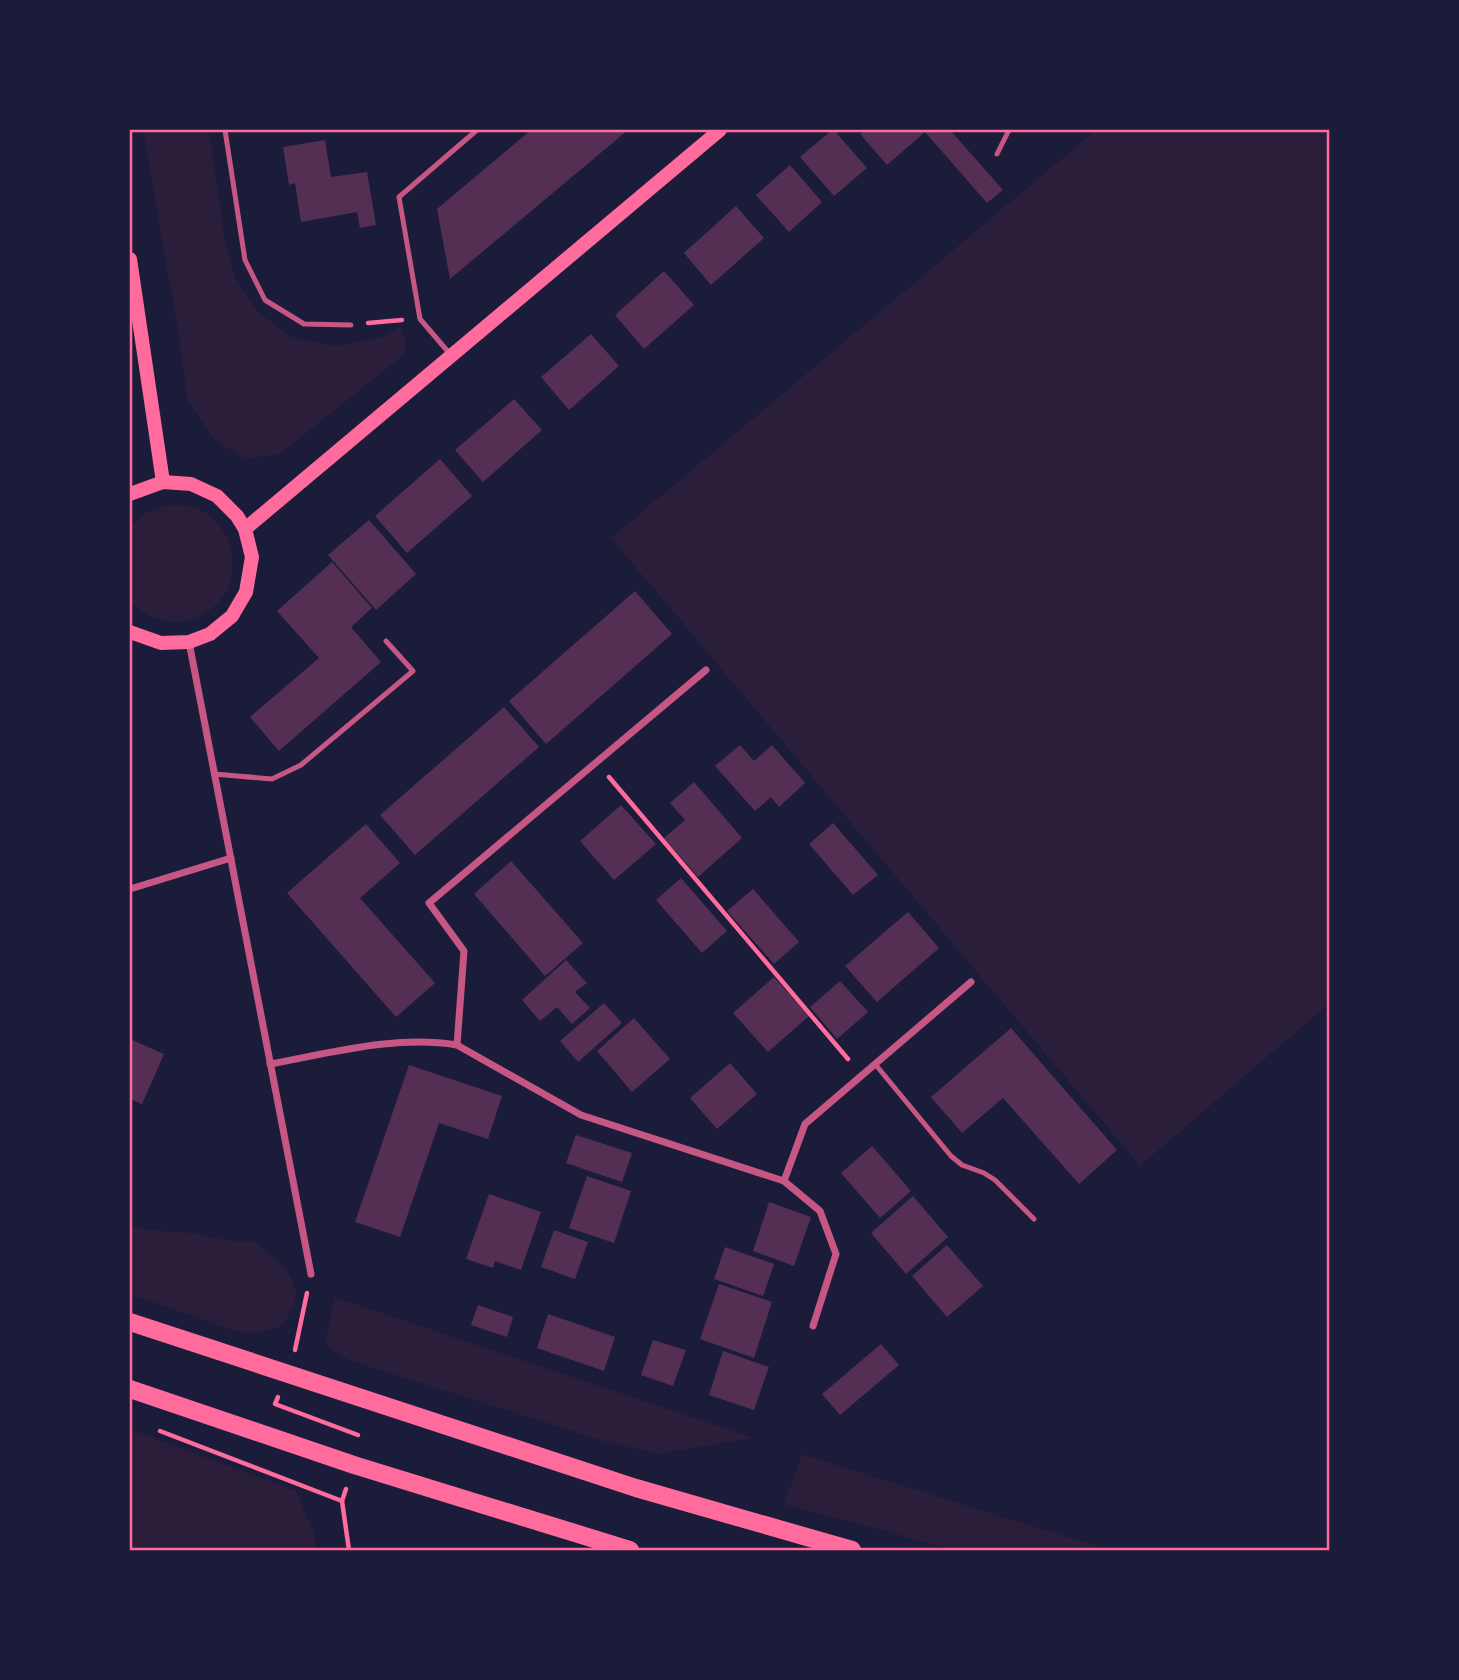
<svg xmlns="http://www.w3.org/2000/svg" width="1459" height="1680" font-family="'Work Sans',sans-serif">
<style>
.green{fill:#2a1e3b}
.building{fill:#542f53}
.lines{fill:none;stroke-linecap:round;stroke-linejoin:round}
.path{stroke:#ff6b9d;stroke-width:4.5}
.service{stroke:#c65784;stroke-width:5}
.minor{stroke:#c65784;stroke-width:7}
.secondary{stroke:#ff6b9d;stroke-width:14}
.primary{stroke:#ff6b9d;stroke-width:18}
.neatline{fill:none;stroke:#ff6b9d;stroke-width:2.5}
</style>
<rect width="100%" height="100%" fill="#1b1b3a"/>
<g class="green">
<path d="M143,130H209L225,239L235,277L258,312L291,337L335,346L379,338L401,326L406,343L404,355L280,454L245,459L215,440L187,398L179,337Z"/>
<path d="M1096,130H1330L1329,1004L1140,1166L611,538Z"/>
<path d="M168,505C175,505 183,505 190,506C242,521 249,597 197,617C185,622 173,624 160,620C148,616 137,610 130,600V527C140,514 153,509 168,505Z"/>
<path d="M130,1226L159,1231L195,1233L229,1241H254L277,1260L289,1274L296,1290L295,1305L282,1326L254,1333L234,1331L130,1294Z"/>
<path d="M334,1297L754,1438L657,1454L607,1442L351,1361L329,1349L326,1339Z"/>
<path d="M130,1429L296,1491L315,1534V1550H130Z"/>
<path d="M802,1454L1109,1550H954L784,1504Z"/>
</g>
<g class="building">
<path d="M531,130H628L450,279L437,209Z"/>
<path d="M832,130H834L867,168L834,196L800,157Z"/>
<path d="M866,130H950L1003,190L987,203L925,132L887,165L860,134Z"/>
<path d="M325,140L331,177L367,172L376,225L360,228L357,212L301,222L295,183L289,185L283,147Z"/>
<path d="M790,165L822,202L789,232L756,195Z"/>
<path d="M736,206L764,238L711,285L684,253Z"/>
<path d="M664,271L694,305L644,349L615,315Z"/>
<path d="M591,334L619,366L569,410L541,377Z"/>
<path d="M514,399L542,430L483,482L455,450Z"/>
<path d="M440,459L472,496L407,553L375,516Z"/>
<path d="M369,520L416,574L376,610L328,555Z"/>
<path d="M332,562L372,608L351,627L381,662L279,751L250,717L319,658L277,611Z"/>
<path d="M635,591L672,634L546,744L509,701Z"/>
<path d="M504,707L539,747L415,855L380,815Z"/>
<path d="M740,745L754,761L772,745L805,783L779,807L771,797L755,811L715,766Z"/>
<path d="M694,782L742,838L698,877L664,838L685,820L670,803Z"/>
<path d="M621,805L656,844L614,880L580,841Z"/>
<path d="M833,823L878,875L853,895L809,844Z"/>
<path d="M366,824L400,863L360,898L435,983L396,1017L287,893Z"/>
<path d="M511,861L583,943L545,976L474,894Z"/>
<path d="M681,878L727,931L702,953L656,900Z"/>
<path d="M753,889L799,942L774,964L727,911Z"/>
<path d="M908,912L939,948L877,1002L845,966Z"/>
<path d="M566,960L587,983L575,992L590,1008L572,1024L557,1007L540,1021L522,1000Z"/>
<path d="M774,977L809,1016L768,1052L733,1013Z"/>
<path d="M840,981L868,1012L837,1039L810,1007Z"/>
<path d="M604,1003L622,1023L578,1062L560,1041Z"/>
<path d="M634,1018L670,1059L632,1092L597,1051Z"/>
<path d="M1011,1028L1117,1150L1079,1184L1003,1098L962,1133L931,1097Z"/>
<path d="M130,1039L164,1054L142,1104L130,1099Z"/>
<path d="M730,1063L757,1094L717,1129L690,1098Z"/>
<path d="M409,1065L502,1096L488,1139L439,1123L400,1237L355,1222Z"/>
<path d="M576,1135L632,1153L622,1182L566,1163Z"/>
<path d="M872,1146L911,1191L880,1218L841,1173Z"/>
<path d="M587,1176L631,1191L614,1243L569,1228Z"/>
<path d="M489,1194L541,1212L521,1270L495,1261L493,1268L466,1259Z"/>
<path d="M913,1196L948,1237L906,1274L871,1233Z"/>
<path d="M769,1202L811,1217L794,1266L753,1251Z"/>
<path d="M554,1230L588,1242L575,1279L541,1267Z"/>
<path d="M947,1245L983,1286L947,1317L912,1276Z"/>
<path d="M725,1247L774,1264L763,1296L714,1279Z"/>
<path d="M719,1284L772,1302L754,1358L700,1339Z"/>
<path d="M478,1305L513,1317L507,1337L471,1325Z"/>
<path d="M548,1314L615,1337L604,1371L537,1348Z"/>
<path d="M653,1340L686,1350L673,1386L641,1375Z"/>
<path d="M881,1344L899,1365L840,1415L822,1394Z"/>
<path d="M723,1351L769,1367L754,1410L709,1395Z"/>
</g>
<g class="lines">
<g class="path">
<path d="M368,323L402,320"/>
<path d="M609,777L848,1059"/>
<path d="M295,1350L307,1293"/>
<path d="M278,1397L275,1404L358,1435"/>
<path d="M160,1431L342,1501"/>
<path d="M346,1489L342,1501L349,1550"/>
</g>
<g class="service">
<path d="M225,130L245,260L265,300L304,324L351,325"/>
<path d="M997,154L1009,130"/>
<path d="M450,354L420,319L399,197L477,130"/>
<path d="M214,774L272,779L301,765L413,671L386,641"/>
<path d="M875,1064L951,1156L962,1165L984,1173L995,1180L1034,1219"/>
</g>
<g class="minor">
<path d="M189,642L311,1274"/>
<path d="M130,889L231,858"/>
<path d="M457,1045L581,1115L784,1181L820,1211L836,1254L813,1326"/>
<path d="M270,1064C331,1053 396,1035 457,1045L464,951L429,903L706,670"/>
<path d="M784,1181L805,1124L971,982"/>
</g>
<g class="secondary">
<path d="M130,259L163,482"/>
<path d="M130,494L163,482L191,484L217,496L237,516L245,529L252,557L246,592L232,616L210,634L189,642L161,643L130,632"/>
<path d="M245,529L720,130"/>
</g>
<g class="primary">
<path d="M130,1322L636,1488L852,1550"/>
<path d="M130,1389L354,1465L630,1550"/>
</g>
</g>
<rect width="1459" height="1680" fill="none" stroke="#1b1b3a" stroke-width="262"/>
<rect x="131" y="131" width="1197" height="1418" class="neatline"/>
</svg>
